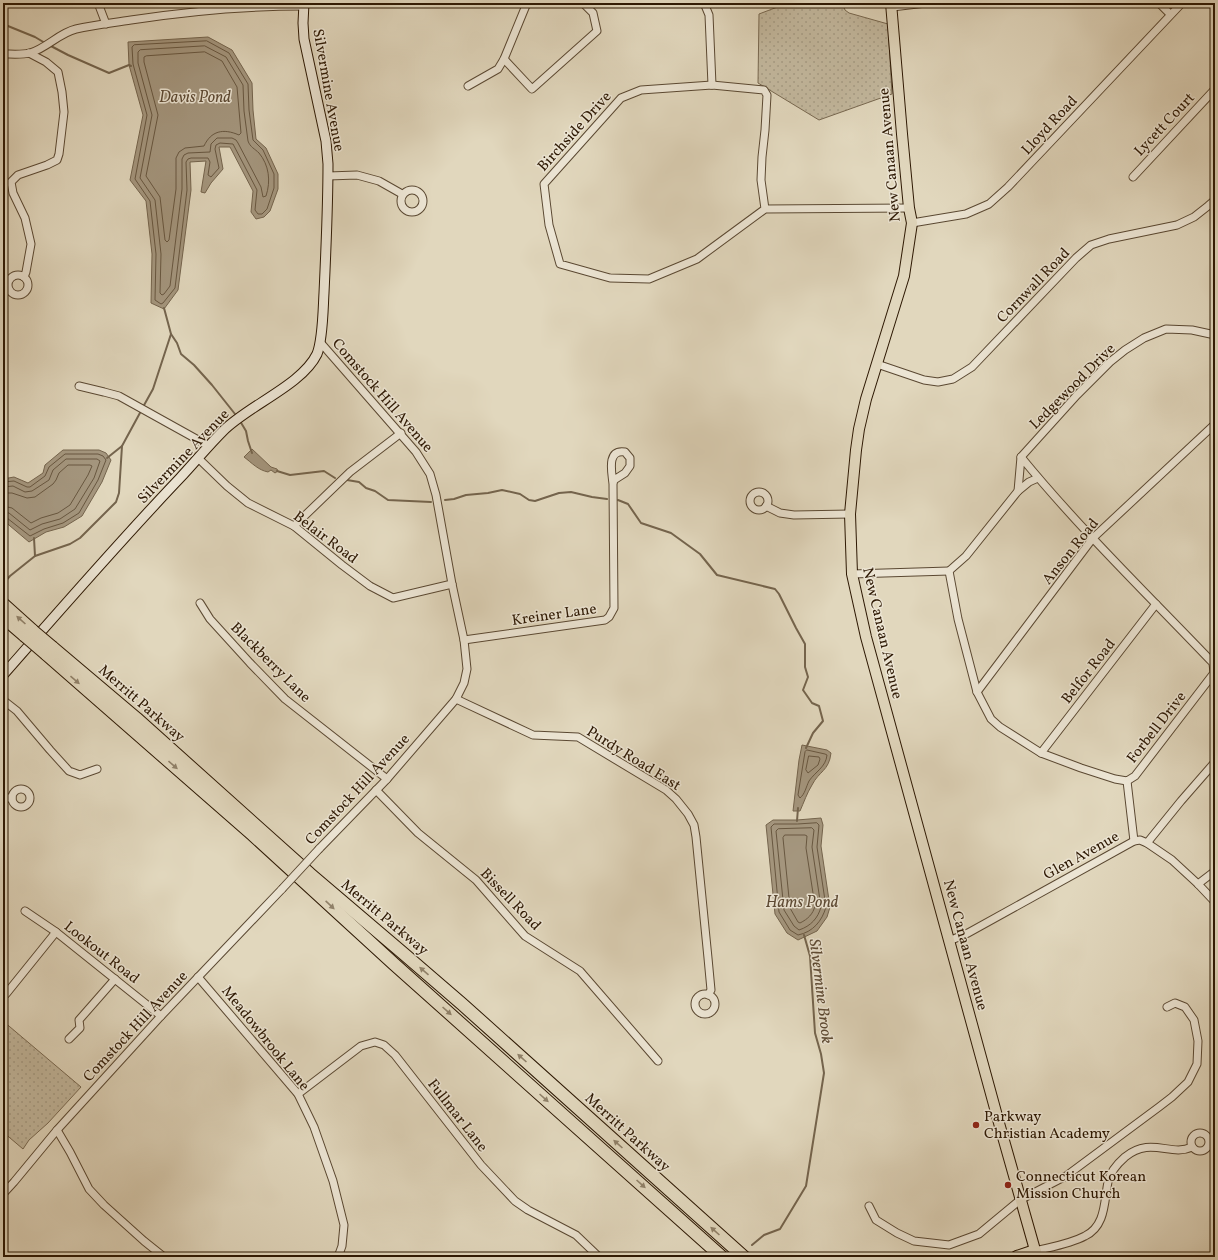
<svg xmlns="http://www.w3.org/2000/svg" width="1218" height="1260" font-family="Vollkorn,serif">
<style>
.park{fill:url(#park-dots);stroke:#786850}
.water{fill:#a4967e;stroke:#74644d}
.lines{fill:none;stroke-linecap:round;stroke-linejoin:round}
.shore{stroke:#685740;stroke-width:1}
.stream{stroke:#74644d;stroke-width:2}
.street-casing{stroke:#5a4832;stroke-width:9}
.secondary-casing{stroke:#2d1803;stroke-width:11}
.primary-casing{stroke:#2d1803;stroke-width:12}
.highway-casing{stroke:#2d1803;stroke-width:14}
.street{stroke:#ece5d4;stroke-width:7}
.secondary{stroke:#ece5d4;stroke-width:9}
.primary{stroke:#e1d7bd;stroke-width:10}
.highway{stroke:#e1d7bd;stroke-width:12}
.street-bridge-casing{stroke:#5a4832;stroke-width:9;stroke-linecap:butt}
.highway-bridge-casing{stroke:#2d1803;stroke-width:14;stroke-linecap:butt}
.street-bridge{stroke:#ece5d4;stroke-width:7}
.highway-bridge{stroke:#e1d7bd;stroke-width:12}
.oneway{fill:#908169}
.poi-dot{fill:#8f2418;stroke:#ece5d4;stroke-width:1.5}
.labels{text-anchor:middle;stroke-width:3;stroke-linejoin:round;paint-order:stroke}
.street-label{font-size:15px;fill:#2d1803;stroke:#ece5d4}
.poi-label{font-size:15px;fill:#2d1803;stroke:#ece5d4;text-anchor:start}
.water-label{font-size:16px;font-style:italic;fill:#5d4a34;stroke:#ece5d4}
</style>
<defs>
<pattern id="park-dots" width="8" height="8" patternUnits="userSpaceOnUse"><rect width="8" height="8" fill="#c2b79d"/><path d="M2 2h.1M6 6h.1" fill="none" stroke="#a79d86" stroke-width="1.8" stroke-linecap="round"/></pattern>
</defs>
<rect width="100%" height="100%" fill="#e1d7bd"/>
<filter id="stains"><feTurbulence type="fractalNoise" baseFrequency=".005" numOctaves="4"/><feColorMatrix values="0 0 0 0 .2 0 0 0 0 .09 0 0 0 0 .02 0 0 0 .5 -.17"/></filter>
<radialGradient id="worn" r=".72"><stop offset=".6" stop-color="#630" stop-opacity="0"/><stop offset="1" stop-color="#630" stop-opacity=".3"/></radialGradient>
<g class="park">
<path d="M788,3H842L845,10L849,13L888,24L892,94L819,120L758,83L759,14Z"/>
<path d="M3,1021L81,1087L48,1123L29,1140L23,1149L3,1132Z"/>
</g>
<g class="water">
<path d="M208,37L232,50L252,83L253,110L256,139L266,148L278,174V189L270,211L264,217L256,219L251,212L253,191L230,147H219L223,169L211,183L205,193L201,192L206,161L190,162L191,190L178,290L164,309L151,303L152,254L146,201L130,180L143,115L129,65L128,42Z"/>
<path d="M252,449L271,467L277,469L278,471L275,473L271,470L268,472C258,470 252,463 244,457Z"/>
<path d="M63,450H99L106,453L111,460L102,482L82,516L64,527L46,532L29,542L3,520V479L14,477L28,483L43,473L45,465Z"/>
<path d="M802,745L827,750L831,753C829,771 819,771 812,785C807,793 804,802 800,811H793L799,760Z"/>
<path d="M821,818L823,825L821,846L830,907L827,917L817,931L798,940L787,933L775,914L766,825L773,820H797Z"/>
</g>
<g class="lines">
<g class="shore">
<path d="M207,41L229,53L248,84L249,110L253,140L263,150L274,174V188L267,209L262,214H258L255,210L257,190L233,144L220,143L216,145L215,149L219,168L211,177L208,175L210,162L208,158H191L188,159L186,162L187,190L175,288L163,303L161,304L155,300L156,254L150,201L135,179L147,115L133,64L132,47L134,45Z"/>
<path d="M205,46L226,57L243,85L244,111L248,141C250,147 255,149 259,153C269,165 271,181 266,196L263,197L261,187L238,143L236,140L232,138H217L211,144L210,152L188,153L184,155L182,159V189L170,286L164,294L162,295L160,293L161,254L155,200L140,178L152,115L138,63V52L140,50Z"/>
<path d="M205,52L222,61L237,87L241,133L239,135C223,128 211,131 204,146L185,148L179,152L176,158V189L169,240L167,242L165,240L160,197L146,176L158,115L144,62V57L146,56Z"/>
<path d="M3,482L14,481L27,487H30L45,476L49,467L65,454H98L103,456L106,460L98,480L79,513L63,523L44,529L30,536L7,518L3,517"/>
<path d="M3,487L13,486L25,492L32,491L49,480L53,470L66,459H97L100,461L94,478L75,509L60,519L42,524L30,530L9,513L3,512"/>
<path d="M3,493H12L27,498L35,497L53,484L56,480L59,473L68,465H90L92,466L88,475L70,505L58,513L41,518L31,523L12,508L3,506"/>
<path d="M807,750L825,754L827,755C826,767 815,772 809,781C806,787 805,794 800,798L798,795L805,752Z"/>
<path d="M809,756L819,757L820,759L818,765L808,773L806,770Z"/>
<path d="M817,823L819,825L817,847L826,907C822,921 813,932 798,935L790,930L779,912L771,827L774,824H797Z"/>
<path d="M812,828L814,830L812,847L821,907C818,918 811,926 799,930L794,926L784,910L776,831L778,829Z"/>
<path d="M785,835H805L807,836L806,848L815,906C813,914 808,919 800,923L798,922L790,908L783,838Z"/>
</g>
<g class="stream">
<path d="M3,24L35,37L45,43"/>
<path d="M49,45L68,55L109,73L129,65L131,66"/>
<path d="M171,334L177,343L181,354L194,365L212,385L235,414"/>
<path d="M143,407L153,389L171,334L164,308"/>
<path d="M240,421L246,431L248,441L252,453"/>
<path d="M107,458L122,446"/>
<path d="M277,471L290,475L324,471L335,478"/>
<path d="M347,480L359,482L366,488L375,491L388,500L431,502"/>
<path d="M445,500L454,499L466,495L488,493L502,490L520,494L529,500L535,501L559,493L571,492L592,497L607,499"/>
<path d="M618,500L628,504L641,523L671,533L700,554L717,575L775,589L779,594L796,628L805,644V667L808,677L803,690L812,703L819,706L823,721L813,733L806,748"/>
<path d="M34,538L35,556"/>
<path d="M3,584L10,576L35,556L70,544L80,538L116,502L119,493L122,446L141,411"/>
<path d="M797,821L798,808"/>
<path d="M752,1245L764,1235L780,1229L806,1186L824,1073L821,1054L815,1033L810,956L804,935"/>
</g>
<g class="street-casing">
<g id="street">
<path d="M98,3L106,24"/>
<path d="M704,3L709,15L712,85"/>
<path d="M1159,3L1170,14"/>
<path d="M892,7L926,3"/>
<path d="M3,54C11,54 22,55 30,53C47,48 59,33 76,29C94,25 112,23 131,20C189,11 244,6 304,6"/>
<path d="M504,59L532,89L597,31L593,13L583,3"/>
<path d="M468,86L498,69L504,59L527,3"/>
<path d="M328,176L357,175L379,181L402,194"/>
<path d="M1133,177L1215,89"/>
<circle cx="412" cy="201" r="11"/>
<path d="M765,209L761,180L762,157L765,130L767,95L764,90L712,85L641,90L621,98L544,184L549,225L560,264L610,278L649,279L697,259L765,209L909,208"/>
<path d="M912,223L966,214L989,204L1008,187L1182,3"/>
<circle cx="18" cy="285" r="10"/>
<path d="M24,277L26,272L31,244L25,218L13,193L11,182L18,175L47,165L57,160L59,154L64,112L62,92L58,72L46,62L29,53"/>
<path d="M877,364L924,380L938,382L953,379L972,367L1076,258L1091,245L1109,239L1177,225L1194,217L1208,206L1215,200"/>
<path d="M79,386L104,392L119,396L209,446"/>
<path d="M1021,457C1080,529 1148,595 1213,663L1214,673L1135,776L1127,781L1115,779L1081,768L1041,753L1000,727L991,719L977,692L958,619L949,571L966,556L1018,491Z"/>
<path d="M1021,457L1077,395L1110,362L1125,350L1144,338L1166,329L1192,330L1215,335"/>
<path d="M198,458L227,486L248,503L294,526L342,565L370,586L393,598L452,584"/>
<path d="M1018,491L1029,482L1038,478"/>
<circle cx="759" cy="501" r="9"/>
<path d="M766,506L780,513L794,515L850,514"/>
<path d="M294,526L350,472L401,433"/>
<path d="M852,574L949,571"/>
<path d="M200,603L210,619L250,663L285,699L387,779"/>
<path d="M464,640L605,620L609,617L614,608L613,484L614,480L625,473L630,466V458L625,452C606,449 612,473 613,484"/>
<path d="M977,692L1093,538L1215,424"/>
<path d="M456,699L533,735L578,737L666,790L676,799L688,814L694,825L696,837L708,958L711,990L708,995"/>
<path d="M3,700L17,711L50,750L69,771L80,775L97,769"/>
<path d="M1041,753L1156,604"/>
<path d="M1127,781L1134,841"/>
<circle cx="21" cy="798" r="9"/>
<path d="M376,790L418,833L476,880L525,936L580,971L658,1061"/>
<path d="M3,798H12"/>
<path d="M1147,843L1181,801L1215,762"/>
<path d="M319,849L387,779L456,699L464,683L467,669L464,640L452,584L436,495L430,474L416,452L320,342"/>
<path d="M1198,884L1215,871"/>
<path d="M25,911L56,932L161,1016"/>
<path d="M949,941L968,933L1134,841L1140,840L1147,843L1172,860L1198,884L1215,902"/>
<path d="M198,977L298,1094L314,1127L333,1181L344,1225L342,1246L338,1257"/>
<circle cx="705" cy="1004" r="10"/>
<path d="M6,994L56,932"/>
<path d="M69,1039L80,1028L79,1020L115,979"/>
<path d="M298,1094L361,1046L375,1042L384,1045L395,1055L481,1165L515,1201L528,1210L576,1235L599,1257"/>
<path d="M57,1130L70,1152L89,1189L104,1205L144,1241L164,1257"/>
<circle cx="1200" cy="1142" r="9"/>
<path d="M3,1194L14,1182L57,1130L161,1016L282,889"/>
<path d="M869,1206L876,1220L897,1233L914,1241L949,1245L979,1234L1020,1200L1066,1176L1159,1107L1172,1097L1188,1082L1197,1064L1198,1041L1194,1020L1185,1007L1175,1003L1167,1007"/>
<path d="M1035,1251C1051,1247 1070,1244 1085,1236C1106,1226 1104,1201 1108,1182C1110,1172 1117,1164 1125,1157C1151,1136 1170,1157 1192,1147"/>
</g>
</g>
<g class="secondary-casing">
<path id="secondary" d="M3,675C61,609 119,542 180,478C194,463 208,446 223,431C249,405 302,385 317,354C323,339 323,309 324,293C326,250 328,207 328,164L326,141L304,39L303,23L304,3"/>
</g>
<g class="primary-casing">
<path id="primary" d="M891,3L902,134L909,208L912,223L904,276L866,399L859,429L856,450L850,514L852,574L866,637L999,1123L1037,1257"/>
</g>
<g class="highway-casing">
<g id="highway">
<path d="M3,604L33,631"/>
<path d="M3,617L25,636"/>
<path d="M52,647L136,718L310,874L404,954L462,1004L744,1257"/>
<path d="M46,654L253,835L394,964L722,1257"/>
<path d="M1017,1257L1035,1251"/>
</g>
</g>
<use href="#street" class="street"/>
<use href="#secondary" class="secondary"/>
<use href="#primary" class="primary"/>
<use href="#highway" class="highway"/>
<g class="street-bridge-casing">
<path id="street-bridge" d="M282,889L319,849"/>
</g>
<g class="highway-bridge-casing">
<g id="highway-bridge">
<path d="M33,631L52,647"/>
<path d="M25,636L46,654"/>
</g>
</g>
<use href="#street-bridge" class="street-bridge"/>
<use href="#highway-bridge" class="highway-bridge"/>
</g>
<defs><path id="oneway-solid" d="M-6-.8H1V-3.2L6.5 0L1 3.2V.8H-6Z"/></defs>
<g class="oneway">
<use href="#oneway-solid" transform="translate(21 620) rotate(-138)"/>
<use href="#oneway-solid" transform="translate(75 680) rotate(41)"/>
<use href="#oneway-solid" transform="translate(173 765) rotate(41)"/>
<use href="#oneway-solid" transform="translate(330 905) rotate(43)"/>
<use href="#oneway-solid" transform="translate(424 971) rotate(-139)"/>
<use href="#oneway-solid" transform="translate(447 1011) rotate(42)"/>
<use href="#oneway-solid" transform="translate(522 1058) rotate(-138)"/>
<use href="#oneway-solid" transform="translate(544 1098) rotate(42)"/>
<use href="#oneway-solid" transform="translate(618 1144) rotate(-138)"/>
<use href="#oneway-solid" transform="translate(641 1184) rotate(42)"/>
<use href="#oneway-solid" transform="translate(715 1231) rotate(-138)"/>
</g>
<g class="poi-dot">
<circle cx="976" cy="1125" r="4"/>
<circle cx="1008" cy="1185" r="4"/>
</g>
<g class="labels">
<g class="street-label">
<text transform="translate(329 90) rotate(80)" y="5">Silvermine Avenue</text>
<text transform="translate(1164 124) rotate(-47)" y="5">Lycett Court</text>
<text transform="translate(1049 125) rotate(-47)" y="5">Lloyd Road</text>
<text transform="translate(574 131) rotate(-48)" y="5">Birchside Drive</text>
<text transform="translate(889 155) rotate(-95)" y="5">New Canaan Avenue</text>
<text transform="translate(1033 285) rotate(-46)" y="5">Cornwall Road</text>
<text transform="translate(1072 386) rotate(-45)" y="5">Ledgewood Drive</text>
<text transform="translate(383 395) rotate(49)" y="5">Comstock Hill Avenue</text>
<text transform="translate(183 456) rotate(-46)" y="5">Silvermine Avenue</text>
<text transform="translate(326 537) rotate(37)" y="5">Belair Road</text>
<text transform="translate(1070 551) rotate(-51)" y="5">Anson Road</text>
<text transform="translate(554 614) rotate(-8)" y="5">Kreiner Lane</text>
<text transform="translate(883 633) rotate(77)" y="5">New Canaan Avenue</text>
<text transform="translate(271 662) rotate(45)" y="5">Blackberry Lane</text>
<text transform="translate(1088 671) rotate(-52)" y="5">Belfor Road</text>
<text transform="translate(142 703) rotate(41)" y="5">Merritt Parkway</text>
<text transform="translate(1156 727) rotate(-52)" y="5">Forbell Drive</text>
<text transform="translate(634 758) rotate(32)" y="5">Purdy Road East</text>
<text transform="translate(357 789) rotate(-47)" y="5">Comstock Hill Avenue</text>
<text transform="translate(1081 855) rotate(-29)" y="5">Glen Avenue</text>
<text transform="translate(511 899) rotate(46)" y="5">Bissell Road</text>
<text transform="translate(385 917) rotate(40)" y="5">Merritt Parkway</text>
<text transform="translate(966 945) rotate(75)" y="5">New Canaan Avenue</text>
<text transform="translate(102 952) rotate(38)" y="5">Lookout Road</text>
<text transform="translate(135 1026) rotate(-47)" y="5">Comstock Hill Avenue</text>
<text transform="translate(266 1038) rotate(51)" y="5">Meadowbrook Lane</text>
<text transform="translate(458 1115) rotate(52)" y="5">Fullmar Lane</text>
<text transform="translate(628 1132) rotate(42)" y="5">Merritt Parkway</text>
</g>
<g class="poi-label">
<text x="984" y="1121">Parkway<tspan x="984" dy="17">Christian Academy</tspan></text>
<text x="1016" y="1181">Connecticut Korean<tspan x="1016" dy="17">Mission Church</tspan></text>
</g>
<g class="water-label">
<text x="195" y="102">Davis Pond</text>
<text x="802" y="907">Hams Pond</text>
<text transform="translate(822 991) rotate(83)" y="6">Silvermine Brook</text>
</g>
</g>
<rect width="1218" height="1260" fill="none" stroke="#e1d7bd" stroke-width="16"/>
<rect x="4" y="4" width="1210" height="1252" fill="none" stroke="#2d1803" stroke-width="2"/>
<rect x="8" y="8" width="1202" height="1244" fill="none" stroke="#2d1803"/>
<rect width="100%" height="100%" filter="url(#stains)"/>
<rect width="100%" height="100%" fill="url(#worn)"/>
</svg>
